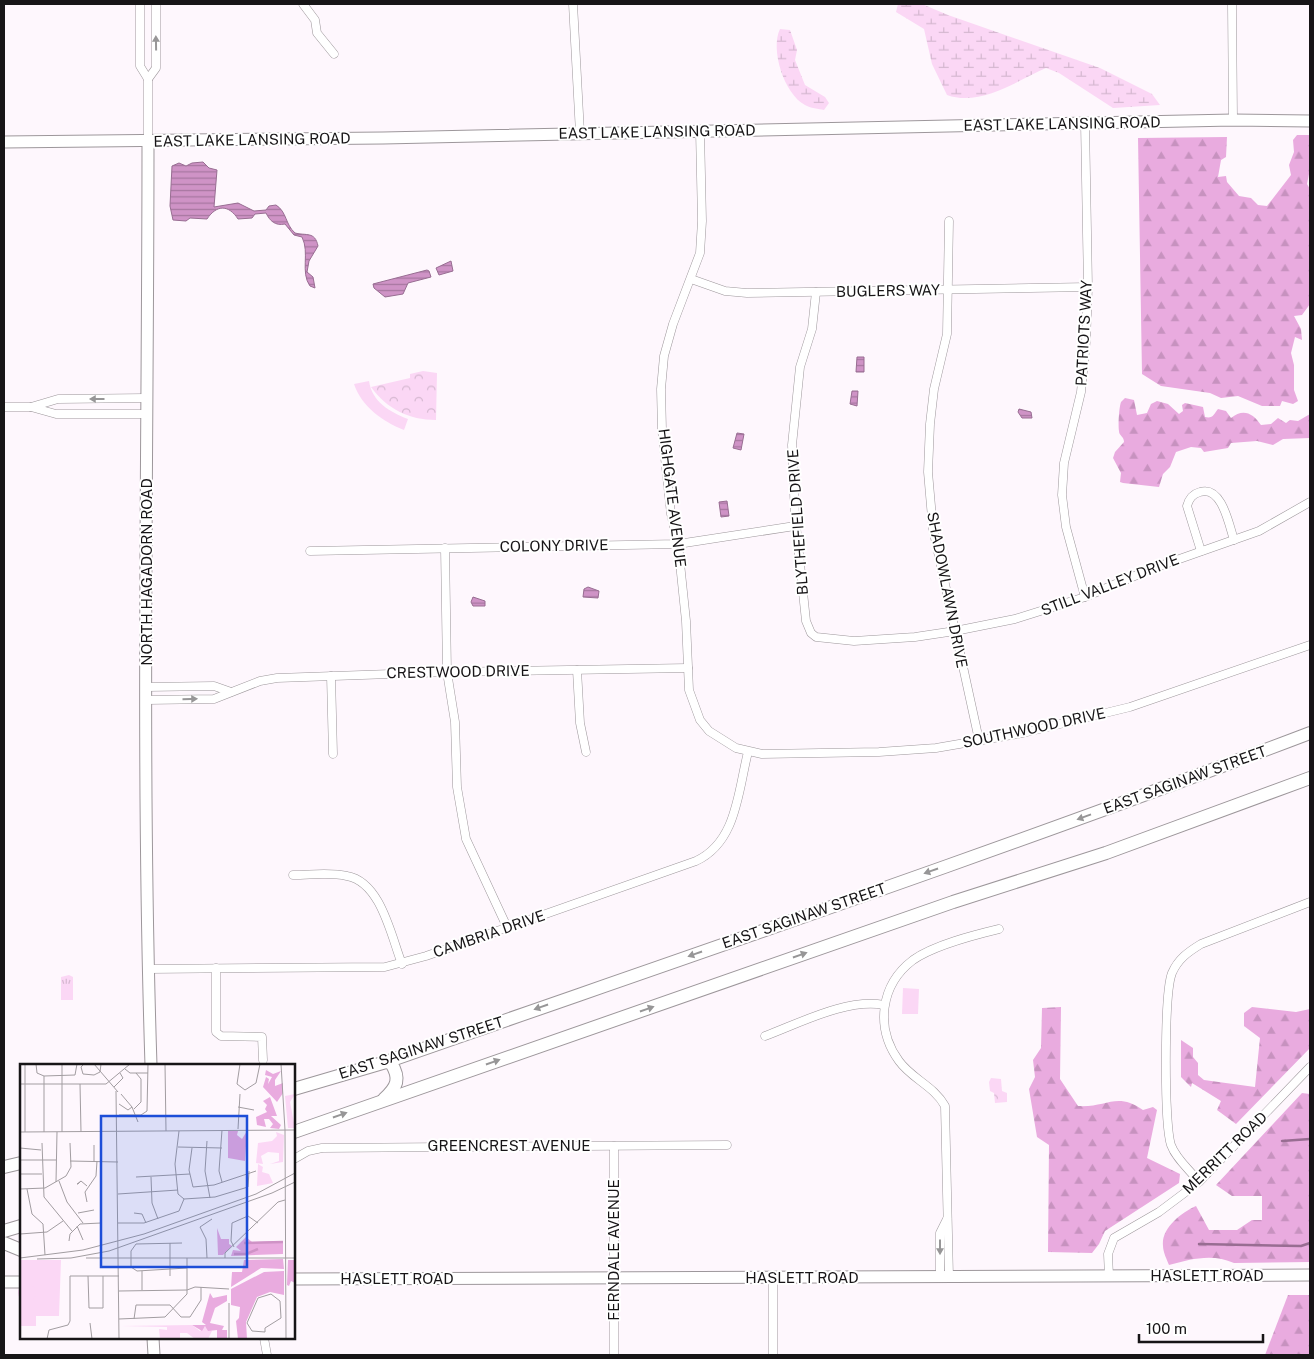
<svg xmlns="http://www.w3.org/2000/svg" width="1314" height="1359" font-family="'Public Sans',sans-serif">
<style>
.grass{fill:url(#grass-tufts)}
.forest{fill:url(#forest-firs)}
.wetland{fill:url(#wetland-marsh)}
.park{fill:url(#park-crowns)}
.garden{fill:#fbd7f5}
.water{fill:url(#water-rules);stroke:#986d92}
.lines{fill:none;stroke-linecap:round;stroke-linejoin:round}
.stream{stroke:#986d92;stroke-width:2.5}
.street-casing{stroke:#9d979b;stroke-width:9}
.secondary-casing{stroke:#9d979b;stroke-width:13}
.primary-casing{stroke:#9d979b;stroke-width:14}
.street{stroke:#fff;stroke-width:8}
.secondary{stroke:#fff;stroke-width:11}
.primary{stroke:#fff;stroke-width:12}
.oneway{fill:#979697}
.labels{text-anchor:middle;stroke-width:4;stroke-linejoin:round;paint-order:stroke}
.street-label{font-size:15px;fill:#171517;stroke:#fff}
.inset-river{fill:none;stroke:#cf93c6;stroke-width:2.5}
.inset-road{fill:none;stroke:#a29da1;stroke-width:1}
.view{fill:#1d4ed8;fill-opacity:0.15;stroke:#1d4ed8;stroke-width:2.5}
.inset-edge{fill:none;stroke:#171517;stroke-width:2.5}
</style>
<defs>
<pattern id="grass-tufts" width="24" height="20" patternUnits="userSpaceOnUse" patternTransform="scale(1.25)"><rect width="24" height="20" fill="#fbd7f5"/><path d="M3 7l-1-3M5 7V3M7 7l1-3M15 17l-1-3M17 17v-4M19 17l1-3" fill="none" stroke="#d6b8d1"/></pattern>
<pattern id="forest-firs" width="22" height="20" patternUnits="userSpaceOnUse" patternTransform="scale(1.25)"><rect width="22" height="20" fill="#e9abdf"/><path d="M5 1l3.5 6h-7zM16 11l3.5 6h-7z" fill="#c792bf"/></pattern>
<pattern id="wetland-marsh" width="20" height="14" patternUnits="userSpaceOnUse" patternTransform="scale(1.25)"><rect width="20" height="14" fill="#fbd7f5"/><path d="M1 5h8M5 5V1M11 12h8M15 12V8" fill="none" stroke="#d6b8d1"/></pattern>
<pattern id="park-crowns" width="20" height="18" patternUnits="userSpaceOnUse" patternTransform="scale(1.25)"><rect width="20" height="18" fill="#fbd7f5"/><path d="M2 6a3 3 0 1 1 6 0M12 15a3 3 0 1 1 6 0" fill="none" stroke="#d6b8d1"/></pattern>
<pattern id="water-rules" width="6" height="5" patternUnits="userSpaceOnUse" patternTransform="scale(1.25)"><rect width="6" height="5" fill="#cf93c6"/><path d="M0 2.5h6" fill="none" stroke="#a777a0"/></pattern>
</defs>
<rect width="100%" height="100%" fill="#fef7fd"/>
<path class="grass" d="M69,975L73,977V1000H61V977Z"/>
<g class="forest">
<path d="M1297,135H1310V169L1307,184L1310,189V304L1302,315L1294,316L1301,329L1302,340L1295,337L1291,353L1294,365V390L1298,401L1293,404L1282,401L1280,406H1262L1238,396L1221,398L1210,393L1161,386L1142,374L1138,138L1227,137L1226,157L1221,160L1218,177L1226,176L1227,182L1239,196L1251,198L1258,205L1267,206L1291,175L1289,165L1294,152L1293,140Z"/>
<path d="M1125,398L1134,400L1137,415L1147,413L1151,404L1157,401L1168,404L1179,414L1183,411L1182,405L1185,403L1203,407L1205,417C1213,419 1214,414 1218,409L1226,411L1231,418C1243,408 1253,413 1261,425L1271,424L1278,418L1286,423L1290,420L1298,421L1310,414V438L1283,439L1273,445L1257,441L1231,443L1228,448L1204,452L1201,448L1191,447L1176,452L1170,467L1163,474L1159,487L1123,483L1120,482L1121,473L1113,458L1115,452L1124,442C1124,436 1119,436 1119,431C1118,426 1119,407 1121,402Z"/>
<path d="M1061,1007L1060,1079L1078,1106C1106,1108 1117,1091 1143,1110L1153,1107L1157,1110L1147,1158L1180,1174L1179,1183L1105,1231L1099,1244L1092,1253L1048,1252L1049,1145L1037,1137L1029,1089L1035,1077L1033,1060L1041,1048L1042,1008Z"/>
<path d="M1252,1007L1296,1012L1310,1009V1048L1236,1124L1217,1110L1221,1101L1192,1083L1191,1087L1181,1077V1040L1193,1048V1057L1198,1063V1075L1204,1080L1255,1087L1260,1038L1244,1026V1013Z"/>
<path d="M1302,1093L1310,1094V1262L1234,1263C1213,1253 1190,1259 1169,1265C1167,1260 1163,1252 1163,1246C1161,1228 1181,1213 1196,1206L1209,1230H1237L1252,1220H1262V1196H1232L1216,1185Z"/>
<path d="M1288,1295H1310V1355H1265Z"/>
</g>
<g class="wetland">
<path d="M898,4H922L948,15L1100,68L1152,94L1160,105L1113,108L1059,73L1046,68C1016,81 980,107 947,95L932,64L924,29L896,12Z"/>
<path d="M780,29L790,30L797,50L795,60L805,85L825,97L829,103L824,110C819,109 810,108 805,105C784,94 770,49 780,29Z"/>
</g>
<g class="park">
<path d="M423,371L437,373L436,420C409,420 387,409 371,387L410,378V374Z"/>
<path d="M991,1078L1001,1079L1002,1091L1007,1093V1102L995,1103L994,1093L990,1091L989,1082Z"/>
</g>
<g class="garden">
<path d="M369,381C372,402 390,412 408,419L404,430C382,421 362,407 354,384Z"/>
<path d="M903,988L919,989L918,1014H902Z"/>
</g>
<g class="water">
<path d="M203,162L209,168L217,170L214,207L238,203L254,211L266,210L269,206L276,205C287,212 285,224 295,233C306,236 315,231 318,246L309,261L307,272L313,277L315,288L310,286C300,272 310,253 302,237L294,235L285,224C275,226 270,221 266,213L255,214L252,218L238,219C229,205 217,204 207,219L190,218L186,221L173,220L170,206L172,166L179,163L186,166L192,163Z"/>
<path d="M451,261L453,271L439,275L436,268Z"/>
<path d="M427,270L429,271L431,277L408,283L403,294L385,297L374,288L373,284Z"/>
<path d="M857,357H864V372H856Z"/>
<path d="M852,391H858L857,406L850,404Z"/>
<path d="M1019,409L1031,412L1032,418H1022L1018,412Z"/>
<path d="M737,433L744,434L741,450L733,448Z"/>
<path d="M727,501L729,516L721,517L719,502Z"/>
<path d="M588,587L599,591L598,598L583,597L584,589Z"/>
<path d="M473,597L485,601V606H473L471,602Z"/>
</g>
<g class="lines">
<g class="stream">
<path d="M1282,1141L1310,1139"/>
<path d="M1199,1244L1301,1246L1310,1243"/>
</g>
<g class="street-casing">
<g id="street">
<path d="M140,4V66L148,79V141"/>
<path d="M303,4L315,20L317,33L334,54"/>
<path d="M573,4L580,133"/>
<path d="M1232,4L1233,120"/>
<path d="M148,79L156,68V4"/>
<path d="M1085,123L1088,287L1086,341L1081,392L1064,463L1062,495L1066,527L1085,597"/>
<path d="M700,131L702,221L700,253L673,324L664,356L661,389L662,430L671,514L678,544L686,621L689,690L700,720L709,731L736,748L762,754L879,752L936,748L1023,733L1130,707L1310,645"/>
<path d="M949,221L947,334L934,389L930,424L928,472L933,529L979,740"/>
<path d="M691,279L725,291L747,293L1088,287"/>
<path d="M816,292L812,329L800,367L792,445L795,516L806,621L811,633L816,637L854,641L915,637L955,631L1015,619L1085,597L1151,569L1259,531L1310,502"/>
<path d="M4,407H31L56,414H146"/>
<path d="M31,407L58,399L146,398"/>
<path d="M445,548L447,672L455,722L457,787L466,839L507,927"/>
<path d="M310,551L678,544L795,526"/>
<path d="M1201,551L1187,506C1189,499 1192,494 1200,492C1222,485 1229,525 1234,540"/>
<path d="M577,670L580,723L586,752"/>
<path d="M331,676L333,754"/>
<path d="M147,687L214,686L231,692"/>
<path d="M147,700L214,699L260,681L277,678L447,672L688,668"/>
<path d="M293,875C311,875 330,872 347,876C381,882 391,936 402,964"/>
<path d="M216,968V1032L221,1036L262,1037L263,1060"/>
<path d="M148,969L385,967L426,956L696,861C737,842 738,791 748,752"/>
<path d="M765,1036C800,1023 847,998 884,1005"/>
<path d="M294,1159L308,1151L322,1148L727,1145"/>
<path d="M1199,1182C1190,1170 1176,1159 1171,1145C1164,1124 1164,993 1172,973C1178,959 1188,952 1201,944L1310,902"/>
<path d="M1109,1276L1108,1254L1114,1238L1159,1212L1199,1182L1310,1067"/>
<path d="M940,1277V1233L947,1219"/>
<path d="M949,1277L945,1106C934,1086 912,1079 899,1061C875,1028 880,985 913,960C934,945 974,935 999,929"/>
<path d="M773,1278V1355"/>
<path d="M264,1338L267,1355"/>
<path d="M614,1355V1146"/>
</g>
</g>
<g class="secondary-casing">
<g id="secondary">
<path d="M148,141C148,449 141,758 151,1065"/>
<path d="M4,142L383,138L1233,120L1310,121"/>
<path d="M294,1279L1310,1275"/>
<path d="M4,1282H21"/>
<path d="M153,1338L154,1355"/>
</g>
</g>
<g class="primary-casing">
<g id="primary">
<path d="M294,1089L386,1062C695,954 1005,849 1310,733"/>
<path d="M384,1099C397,1087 401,1079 391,1063L386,1062"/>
<path d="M294,1132L953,902L1106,853L1310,778"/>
<path d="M4,1167L21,1163"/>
<path d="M4,1231L21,1226"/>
<path d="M4,1243L21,1250"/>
</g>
</g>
<use href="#street" class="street"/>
<use href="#secondary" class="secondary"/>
<use href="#primary" class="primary"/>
</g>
<defs><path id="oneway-solid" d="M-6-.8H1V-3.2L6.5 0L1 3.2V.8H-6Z" transform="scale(1.25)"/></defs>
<g class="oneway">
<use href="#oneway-solid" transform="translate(156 43) rotate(-91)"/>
<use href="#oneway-solid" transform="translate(97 399) rotate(180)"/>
<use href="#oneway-solid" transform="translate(190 699) rotate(-1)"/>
<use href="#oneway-solid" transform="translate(1084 817) rotate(160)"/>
<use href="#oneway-solid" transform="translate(931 871) rotate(161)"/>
<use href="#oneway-solid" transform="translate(695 954) rotate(161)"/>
<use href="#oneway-solid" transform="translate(800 955) rotate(-19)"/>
<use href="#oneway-solid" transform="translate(541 1007) rotate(161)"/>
<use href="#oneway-solid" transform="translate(647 1009) rotate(-19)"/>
<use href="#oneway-solid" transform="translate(493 1062) rotate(-19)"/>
<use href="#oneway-solid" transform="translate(340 1115) rotate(-19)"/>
<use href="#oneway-solid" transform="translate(940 1247) rotate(90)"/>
</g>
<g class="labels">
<g class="street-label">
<text transform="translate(1062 124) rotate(-1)" y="5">EAST LAKE LANSING ROAD</text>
<text transform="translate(657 132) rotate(-1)" y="5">EAST LAKE LANSING ROAD</text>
<text transform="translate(252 140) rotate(-1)" y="5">EAST LAKE LANSING ROAD</text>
<text transform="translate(888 291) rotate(-1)" y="5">BUGLERS WAY</text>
<text transform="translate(1084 333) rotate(-87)" y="5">PATRIOTS WAY</text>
<text transform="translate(672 498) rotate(83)" y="5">HIGHGATE AVENUE</text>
<text transform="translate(798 522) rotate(-94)" y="5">BLYTHEFIELD DRIVE</text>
<text transform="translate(554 546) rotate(-1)" y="5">COLONY DRIVE</text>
<text transform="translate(147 572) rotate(-90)" y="5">NORTH HAGADORN ROAD</text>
<text transform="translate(1110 585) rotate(-21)" y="5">STILL VALLEY DRIVE</text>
<text transform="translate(947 590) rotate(79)" y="5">SHADOWLAWN DRIVE</text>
<text transform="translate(458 672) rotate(-1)" y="5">CRESTWOOD DRIVE</text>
<text transform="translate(1034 728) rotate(-12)" y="5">SOUTHWOOD DRIVE</text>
<text transform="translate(1185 780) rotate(-20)" y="5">EAST SAGINAW STREET</text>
<text transform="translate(804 916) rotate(-19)" y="5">EAST SAGINAW STREET</text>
<text transform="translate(489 934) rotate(-19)" y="5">CAMBRIA DRIVE</text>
<text transform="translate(421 1048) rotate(-18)" y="5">EAST SAGINAW STREET</text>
<text x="509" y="1151">GREENCREST AVENUE</text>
<text transform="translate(1225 1153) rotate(-44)" y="5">MERRITT ROAD</text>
<text transform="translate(614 1250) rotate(-90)" y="5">FERNDALE AVENUE</text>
<text x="1207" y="1281">HASLETT ROAD</text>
<text x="802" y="1283">HASLETT ROAD</text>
<text x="397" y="1284">HASLETT ROAD</text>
</g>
</g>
<g transform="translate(20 1064)">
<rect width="275" height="275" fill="#fef7fd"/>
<path d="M256,68L264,71L263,98L250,100L259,97V89L248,88L241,92L243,100L236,99L238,79L252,77L257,72ZM238,100L243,103L242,108L249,110L253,119L237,122ZM172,261L180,267L185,262L192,267L188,275H175L167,269H160V275H140L139,265L147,266V263L101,262Z" fill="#fbd7f5"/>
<path d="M246,6L253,10L261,7L255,16V22L263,19V29L257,38L243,23L246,13L249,15L248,20L252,13L245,11ZM250,33L257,52H251L261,61L259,65L250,64L253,60L249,55H244L246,63L237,61L236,53L247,48L245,45L247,41L243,37ZM208,67H218L217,71L222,75L227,67L225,97L208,94ZM197,164L201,175H209V180L212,182L203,191H198ZM226,173L232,178L263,177V190L211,192L213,186L221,187L216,183ZM263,195L264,205L241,204L211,223L212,208H222L224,196ZM268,196H275V219L271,217L269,222L267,221ZM264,207V231L250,228L237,233L226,258L227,275H218L216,257L219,254L220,243L211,241V225L244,208ZM190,229L193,234L207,231V237L195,244L190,259L204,262L202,266H207V275H197V266L188,267L185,262L182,267L172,261H186L182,258Z" fill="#e9abdf"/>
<path d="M275,30L270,38L275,64H268L265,32Z" fill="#fbd7f5"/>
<path d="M0,196H41L39,252H16V262H0Z" fill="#fbd7f5"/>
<path d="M-2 229a9 9 0 1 1 18 0a9 9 0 1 1-18 0Z" fill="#fbd7f5"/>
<path class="inset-river" d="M224,179L263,178M214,190H226L238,185"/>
<path class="inset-road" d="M5,0V68M16,0L17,9L24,12L55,11L57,0M42,0V68M64,0L61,3L63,10L74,11L80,8L81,0M74,0L98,28M145,0L146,67M220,0L217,20L225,26L236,19L240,0M261,0L265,66L266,275M105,5L110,9H128M24,12V68M0,20H86L110,0M60,20L61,68M94,23L103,14L100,9M96,27L99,275M101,30L112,43M99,40L108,46L112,43L118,58M218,43L234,46M114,45L121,38V15L116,9M99,51H121L127,47L128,0M218,65L220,30M202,66L199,107L202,118M159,67L155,100L158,130L164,135M0,68L275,66M187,77L185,107L190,134M22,79L24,133L52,167M74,81V97M158,83L202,84M0,84L21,86M172,84L169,106L173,123L194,121L236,107M0,96H36M50,97L98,98M0,110H22M116,113L170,110M131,113L132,139L138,155M39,117L47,138L63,159M61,117L57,120H58L61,117L67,122M36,118L37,68M0,125L25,124L46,112L51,103L50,79M7,125L12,150L23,160L25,191M98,130L158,126M164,135L195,133L228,123L229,107M67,138L65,128L76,112L77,97M58,149L74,146M114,149L122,150L126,159M98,159H124L159,147L164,135M57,162L63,176M0,170L27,168L43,157M49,177L50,170L60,160L81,159M150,179V212M162,179L116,180L111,187V203L117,207L167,204M214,183L211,177L212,159L228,152L238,159M0,194L63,186L124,170L236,130L275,109M66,194H275M187,194L186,175L180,163L192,155M205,194V189L258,138L265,136M17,195L51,194L89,187L252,129L275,118M122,207V226M68,212L69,244H83V212M99,227L167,226L175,223L209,225M251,230L260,237L261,254L245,264V268L232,267L227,259L238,234ZM209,239V275M99,255L145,253L167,230V194M114,255L116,241H150L161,253H170L181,236V223M70,259L72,275M27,275L29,266L48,261L50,257V212H99"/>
<path class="view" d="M81,52H227V203H81Z"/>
<rect width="275" height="275" class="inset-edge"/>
</g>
<rect width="1314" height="1359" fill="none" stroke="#171517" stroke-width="10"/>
<path d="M1139 1334v8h124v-8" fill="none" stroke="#171517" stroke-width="2.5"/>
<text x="1146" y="1334" font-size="15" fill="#171517" stroke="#ffffff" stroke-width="4" paint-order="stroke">100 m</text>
</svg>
